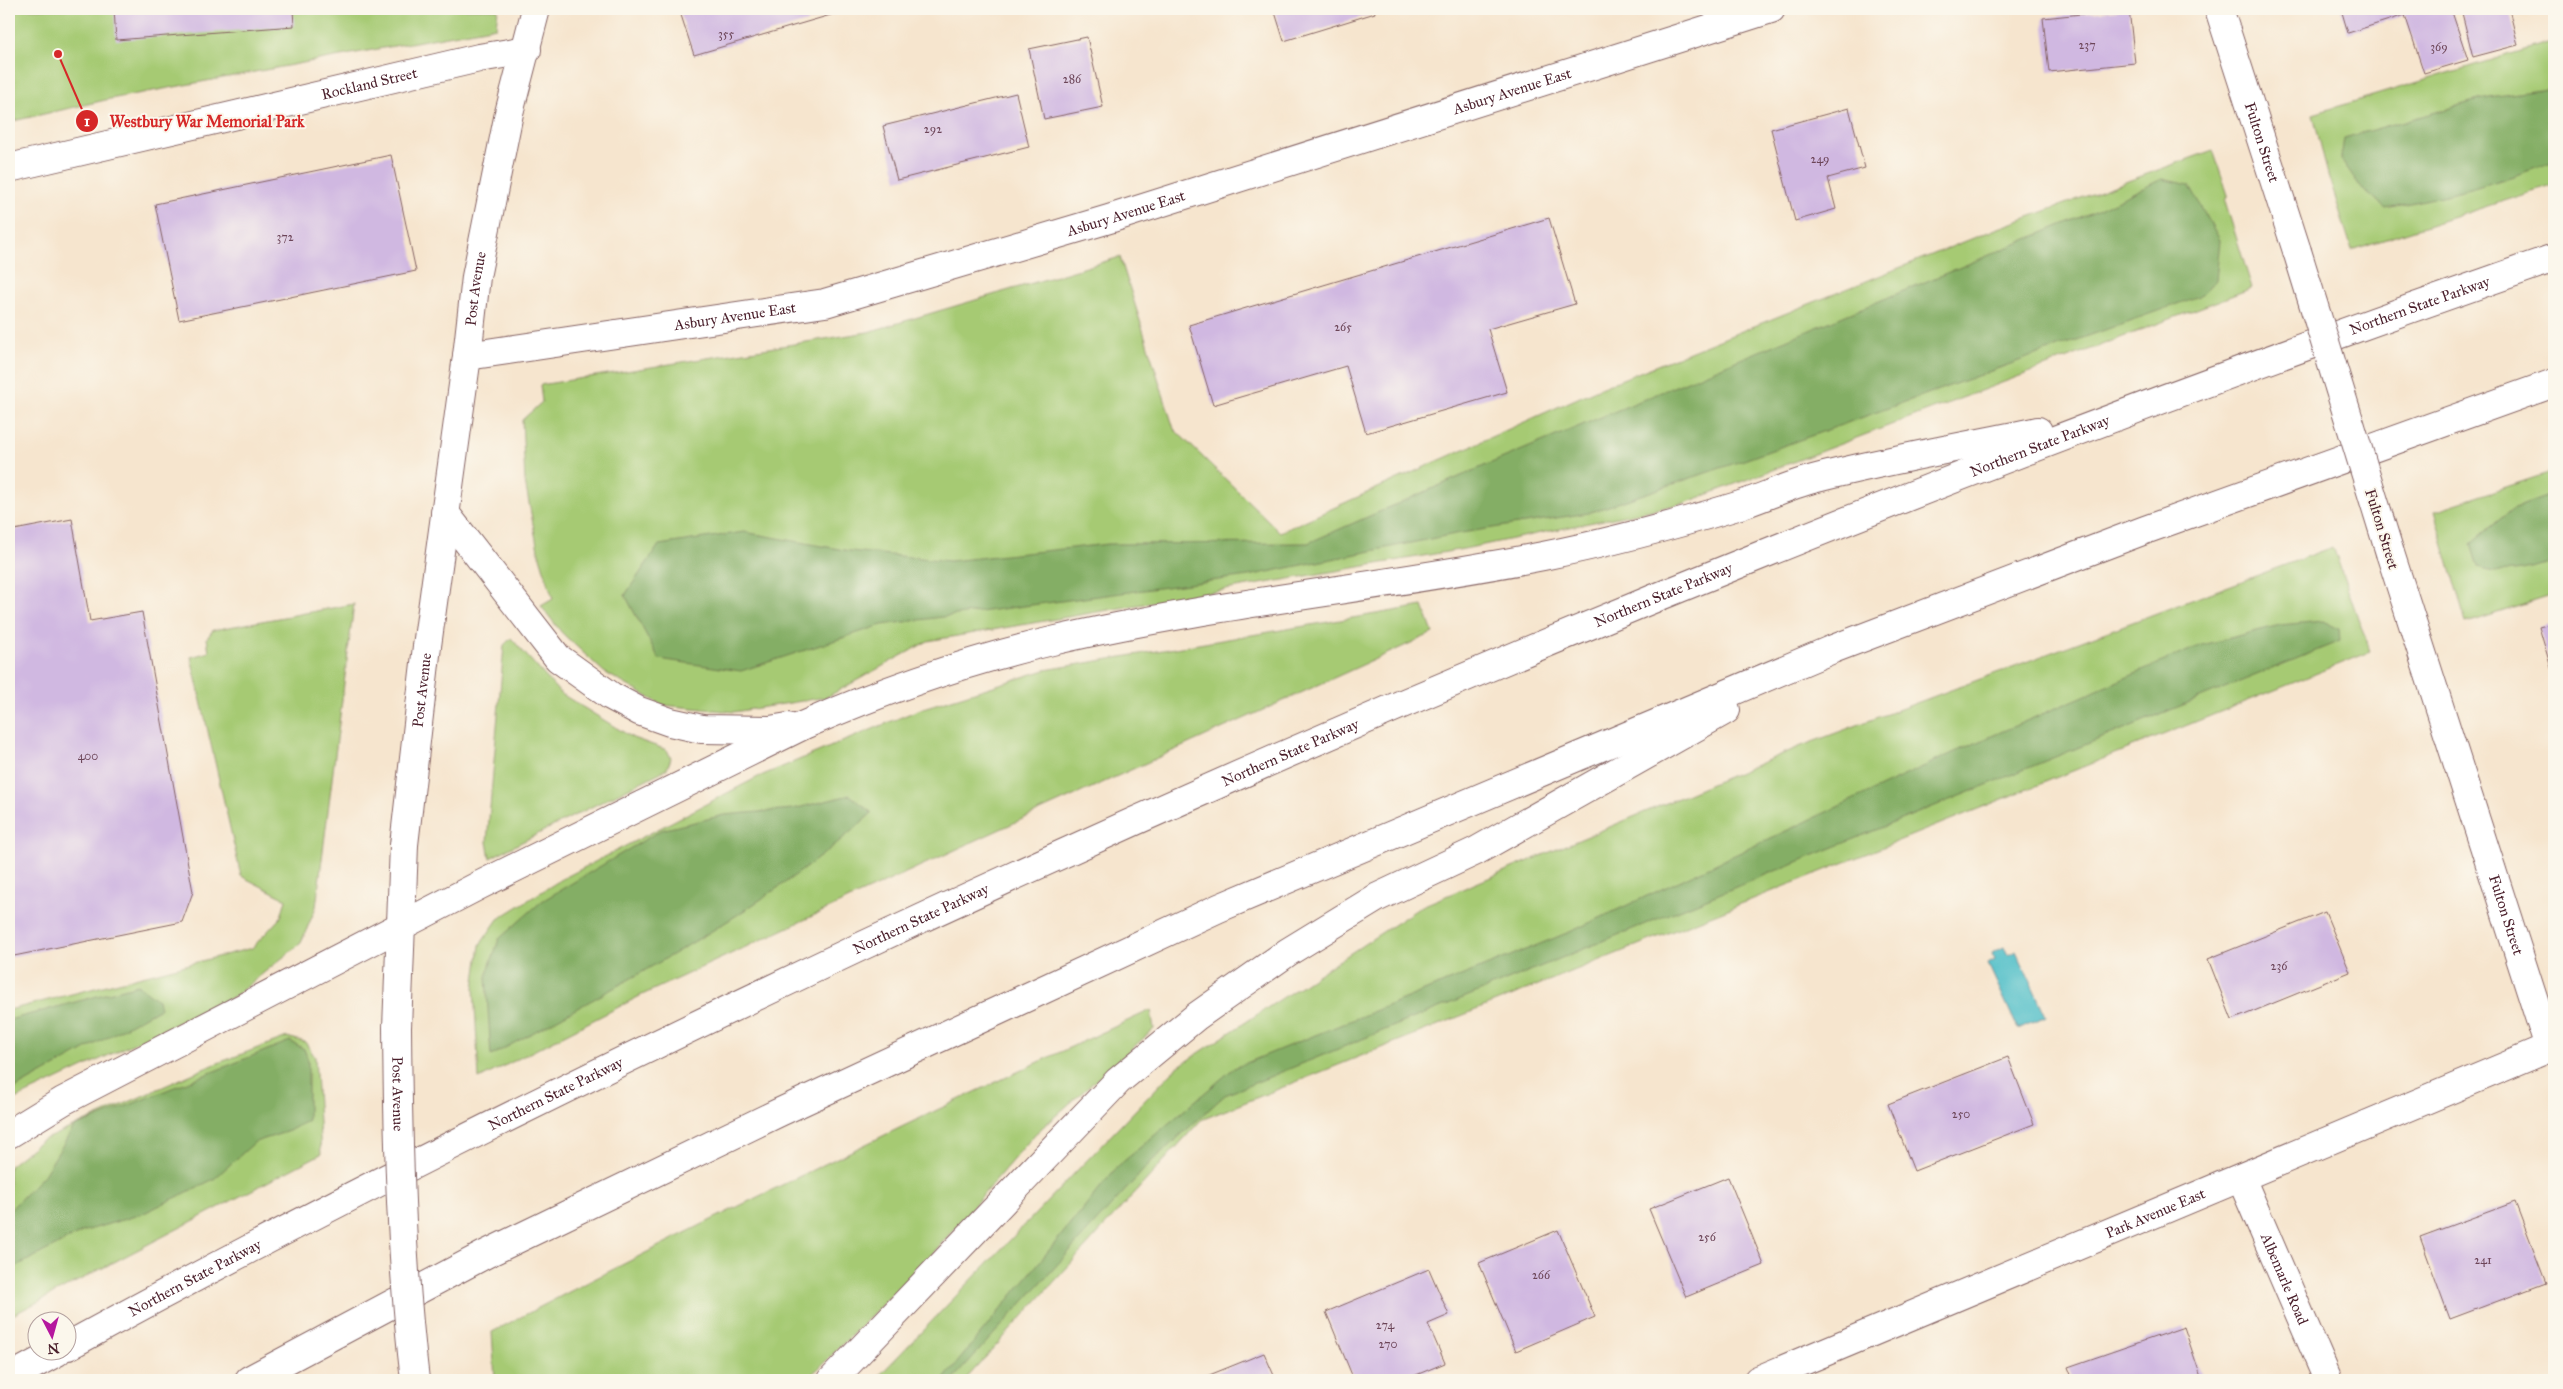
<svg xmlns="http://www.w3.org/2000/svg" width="2563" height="1389" font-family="'IM FELL Great Primer',serif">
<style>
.green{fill:#a6ca73;stroke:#78744f}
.forest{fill:#84ae65;stroke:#676648}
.water{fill:#52c0c9;stroke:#4e707a}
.building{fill:#d0b8e1}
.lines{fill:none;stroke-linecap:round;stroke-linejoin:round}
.street-casing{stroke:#866464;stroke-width:30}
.secondary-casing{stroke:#866464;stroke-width:30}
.highway-casing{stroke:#866464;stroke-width:30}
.street{stroke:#fff;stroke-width:28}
.secondary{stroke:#fff;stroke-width:28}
.highway{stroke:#fff;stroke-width:28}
.street-bridge-casing{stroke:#866464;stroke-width:30;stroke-linecap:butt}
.secondary-bridge-casing{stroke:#866464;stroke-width:30;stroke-linecap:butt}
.street-bridge{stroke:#fff;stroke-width:28}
.secondary-bridge{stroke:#fff;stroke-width:28}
.labels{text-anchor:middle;stroke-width:4;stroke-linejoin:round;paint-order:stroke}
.number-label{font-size:12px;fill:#6c4558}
.street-label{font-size:15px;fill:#4a1f2b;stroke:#fbf7ec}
.leader{fill:none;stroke:#d62828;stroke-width:2}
.callout-dot{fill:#d62828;stroke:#fbf7ec;stroke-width:2}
.mark-label{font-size:15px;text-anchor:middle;font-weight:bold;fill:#fff}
.callout-label{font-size:16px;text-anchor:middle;font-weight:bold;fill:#d62828;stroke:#fbf7ec;stroke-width:4;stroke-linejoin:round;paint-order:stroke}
</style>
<rect width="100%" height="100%" fill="#fbf7ec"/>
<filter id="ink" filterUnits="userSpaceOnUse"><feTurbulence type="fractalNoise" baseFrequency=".02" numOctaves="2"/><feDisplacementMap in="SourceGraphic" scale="10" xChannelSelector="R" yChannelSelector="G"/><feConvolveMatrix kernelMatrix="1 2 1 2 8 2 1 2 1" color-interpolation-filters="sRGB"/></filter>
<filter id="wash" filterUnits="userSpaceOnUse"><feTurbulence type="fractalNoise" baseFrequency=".0096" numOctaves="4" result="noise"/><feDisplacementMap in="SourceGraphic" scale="20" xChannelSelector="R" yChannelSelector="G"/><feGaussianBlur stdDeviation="1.12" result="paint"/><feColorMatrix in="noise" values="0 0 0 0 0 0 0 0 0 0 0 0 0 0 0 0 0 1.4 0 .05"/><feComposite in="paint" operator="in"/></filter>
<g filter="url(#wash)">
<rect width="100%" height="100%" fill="#f6e5ce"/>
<g class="green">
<path d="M9,9H498L496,27L110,99L9,122Z"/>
<path d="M2554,41V185L2352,250L2328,175L2313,114Z"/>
<path d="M2213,150L2228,195L2225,201L2252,288L1685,503L1464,549L928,641L827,697L734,712L662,705L604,672L562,633L541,606L553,599L538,550L525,482L522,420L542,402L540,385L868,332L1120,257L1174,429L1280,532L1600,388L1996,229Z"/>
<path d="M2554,471V595L2466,623L2434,511Z"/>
<path d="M2333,547L2370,652L1201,1120L965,1380H875L1176,1068L1422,906L1804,745Z"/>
<path d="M354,604L316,907L301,943L235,996L9,1102V1010L252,948L281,917L286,899L241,876L191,657L209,652L207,638L213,630Z"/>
<path d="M1423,606L1433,633L994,832L642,995L479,1079L474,988L480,945L498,919L562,879L758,777L923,708L1045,670Z"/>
<path d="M511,638L560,693L633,738L667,750L671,758L667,769L490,858L487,842L504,645Z"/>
<path d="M1151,1010L1154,1029L1035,1134L935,1251L818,1369L804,1380H495L492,1332C709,1218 929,1112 1151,1010Z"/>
<path d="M287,1037L305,1042L315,1057L321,1154L9,1317V1166L41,1141L210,1066Z"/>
</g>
<g class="forest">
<path d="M2554,88V161C2500,183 2443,197 2386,208L2362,189L2341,159L2344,138L2489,97Z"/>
<path d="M2162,179L2189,185L2220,240L2216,280L2202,295L1744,460L1588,513L1455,534L1248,576L882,625L741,671L659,659L625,595L659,545L744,532L850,551L950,561L1109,544L1308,543L1484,466L2095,211Z"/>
<path d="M2554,494V561C2529,570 2504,576 2478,567L2471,544L2512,509Z"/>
<path d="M2323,621L2339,629L2340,641L1225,1095L1152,1161L952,1380H943L1117,1167L1234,1068L1572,931L1957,751L2199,646L2280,625Z"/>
<path d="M850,795L872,813C762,914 620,983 491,1056L486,977L499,939L542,901L661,830L724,815L793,809Z"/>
<path d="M138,985L158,1000L160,1008L9,1092V1020Z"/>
<path d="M290,1041L304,1049L308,1060V1120L289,1131L255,1142L214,1179L142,1214L82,1232L9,1270V1211L44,1175L74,1127Z"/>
</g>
<path class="water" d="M2004,947L2008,955L2016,951L2046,1016L2018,1029L1988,964L1995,960L1992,953Z"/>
<g id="blocks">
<g class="building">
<path d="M114,9H293L294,26L116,40Z"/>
<path d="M679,9H832L834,14L694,55Z"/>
<path d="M1274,9H1374L1375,13L1284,41Z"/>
<path d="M2129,9L2135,63L2049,72L2043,18Z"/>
<path d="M2341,9H2451L2468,60L2424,73L2405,15L2348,33Z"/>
<path d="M2461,9H2509L2518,45L2473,57Z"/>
<path d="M1087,37L1103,107L1044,119L1029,49Z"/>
<path d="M1016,93L1029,147L897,180L883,126Z"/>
<path d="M1849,108L1865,168L1828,178L1836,209L1795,221L1771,129Z"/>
<path d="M391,155L416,271L179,320L155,204Z"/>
<path d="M1549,218L1575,304L1488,329L1507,392L1366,433L1346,366L1213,405L1189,325Z"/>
<path d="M72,519L90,621L142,612L193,892L182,922L9,957V531Z"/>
<path d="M2554,623V678L2539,627Z"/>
<path d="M2325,912L2350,972L2232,1020L2208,959Z"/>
<path d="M2008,1057L2034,1124L1914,1171L1888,1104Z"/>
<path d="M1728,1177L1764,1265L1686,1297L1649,1209Z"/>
<path d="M2515,1202L2546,1283L2450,1319L2420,1237Z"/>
<path d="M1558,1230L1595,1317L1516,1351L1479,1263Z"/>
<path d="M1429,1269L1449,1315L1428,1324L1445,1363L1404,1380H1354L1326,1312Z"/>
<path d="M2184,1327L2202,1380H2073L2068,1367Z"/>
<path d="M1264,1353L1276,1380H1197Z"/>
</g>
</g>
</g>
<g filter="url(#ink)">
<use href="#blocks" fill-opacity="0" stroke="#866464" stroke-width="1"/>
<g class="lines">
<g class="street-casing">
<g id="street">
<path id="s1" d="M2219,9L2297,251"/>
<path id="s2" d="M467,356L825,303L1109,219L1771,9"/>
<path id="s3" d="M2390,553L2549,1048"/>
<path id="s4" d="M2241,1178L2328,1380"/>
<path id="s5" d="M1758,1380L2554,1046"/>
</g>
</g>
<g class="secondary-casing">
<g id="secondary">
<path id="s6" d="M9,168L479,58L527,50"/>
<path id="s7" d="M397,1028L404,845L427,646L467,356L476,277L509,113L536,9"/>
</g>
</g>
<g class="highway-casing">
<g id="highway">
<path d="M445,513L558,658L611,696L639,711L670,722L702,729L770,730L788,727"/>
<path d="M9,1134L63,1101L480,885L804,725C884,690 967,661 1052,641C1213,603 1380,588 1543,556C1608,543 1671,526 1734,507C1761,499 1786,486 1813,479C1887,460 1963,447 2038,431"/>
<path id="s8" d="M68,1346C327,1204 593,1073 860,947C1413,688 1978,458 2554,258"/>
<path d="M9,1378L57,1352"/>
<path d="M249,1380L486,1254L778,1113L1219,908L1833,649L2145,530L2554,383"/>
<path d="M832,1380L1118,1081L1197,1016L1288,952L1378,897L1476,851L1726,710"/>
</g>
</g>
<use href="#street" class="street"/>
<use href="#secondary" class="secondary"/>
<use href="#highway" class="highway"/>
<g class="street-bridge-casing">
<path id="street-bridge" d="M2297,251L2390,553"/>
</g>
<g class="secondary-bridge-casing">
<g id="secondary-bridge">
<path id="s9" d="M397,1028C398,1146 401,1263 415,1380"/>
</g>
</g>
<use href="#street-bridge" class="street-bridge"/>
<use href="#secondary-bridge" class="secondary-bridge"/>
</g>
</g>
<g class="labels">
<g class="number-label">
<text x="726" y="38">355</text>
<text x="2087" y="49">237</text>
<text x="2439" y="51">369</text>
<text x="1072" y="83">286</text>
<text x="933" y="133">292</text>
<text x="1820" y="163">249</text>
<text x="285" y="241">372</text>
<text x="1343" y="331">265</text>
<text x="88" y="760">400</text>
<text x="2279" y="970">236</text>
<text x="1961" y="1118">250</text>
<text x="1707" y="1241">256</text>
<text x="2483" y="1264">241</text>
<text x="1541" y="1279">266</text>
<text x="1385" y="1329">274</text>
<text x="1388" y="1348">270</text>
</g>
<g class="street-label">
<text dy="5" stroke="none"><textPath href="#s6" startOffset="370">Rockland Street</textPath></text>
<text dy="5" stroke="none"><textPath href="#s2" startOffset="1081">Asbury Avenue East</textPath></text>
<text dy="5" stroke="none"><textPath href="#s1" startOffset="140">Fulton Street</textPath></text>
<text dy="5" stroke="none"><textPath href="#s2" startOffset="676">Asbury Avenue East</textPath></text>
<text dy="5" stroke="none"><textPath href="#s7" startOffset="744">Post Avenue</textPath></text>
<text dy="5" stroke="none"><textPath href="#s8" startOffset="2574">Northern State Parkway</textPath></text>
<text dy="5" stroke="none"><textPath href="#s2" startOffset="271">Asbury Avenue East</textPath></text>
<text dy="5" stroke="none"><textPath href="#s8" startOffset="2169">Northern State Parkway</textPath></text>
<text transform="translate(2382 529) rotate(73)" y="5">Fulton Street</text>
<text dy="5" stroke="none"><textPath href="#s8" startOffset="1764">Northern State Parkway</textPath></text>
<text dy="5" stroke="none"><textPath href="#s7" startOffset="339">Post Avenue</textPath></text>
<text dy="5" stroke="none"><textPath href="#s8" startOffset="1359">Northern State Parkway</textPath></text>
<text dy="5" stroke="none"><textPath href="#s3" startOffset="380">Fulton Street</textPath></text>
<text dy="5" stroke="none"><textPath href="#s8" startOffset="954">Northern State Parkway</textPath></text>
<text dy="5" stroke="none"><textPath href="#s9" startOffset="66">Post Avenue</textPath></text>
<text dy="5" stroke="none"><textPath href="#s8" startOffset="549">Northern State Parkway</textPath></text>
<text dy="5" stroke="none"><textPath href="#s5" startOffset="431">Park Avenue East</textPath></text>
<text dy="5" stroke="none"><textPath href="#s8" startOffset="144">Northern State Parkway</textPath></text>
<text dy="5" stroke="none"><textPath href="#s4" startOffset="110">Albemarle Road</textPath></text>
</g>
</g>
<path class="leader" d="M58 54L87 121"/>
<g class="callout-dot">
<circle cx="58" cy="54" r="5"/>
<circle cx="87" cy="121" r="12"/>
</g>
<g class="mark-label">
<text x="87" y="126">1</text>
</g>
<g class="callout-label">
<text x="207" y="127">Westbury War Memorial Park</text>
</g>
<rect width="2563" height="1389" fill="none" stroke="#fbf7ec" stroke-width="30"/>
<g transform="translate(52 1336) rotate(174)"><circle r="24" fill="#fbf7ec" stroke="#b4a19f"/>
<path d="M0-4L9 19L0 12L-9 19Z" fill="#b5179e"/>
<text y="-8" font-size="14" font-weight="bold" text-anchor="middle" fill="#4a1f2b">N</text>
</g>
</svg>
